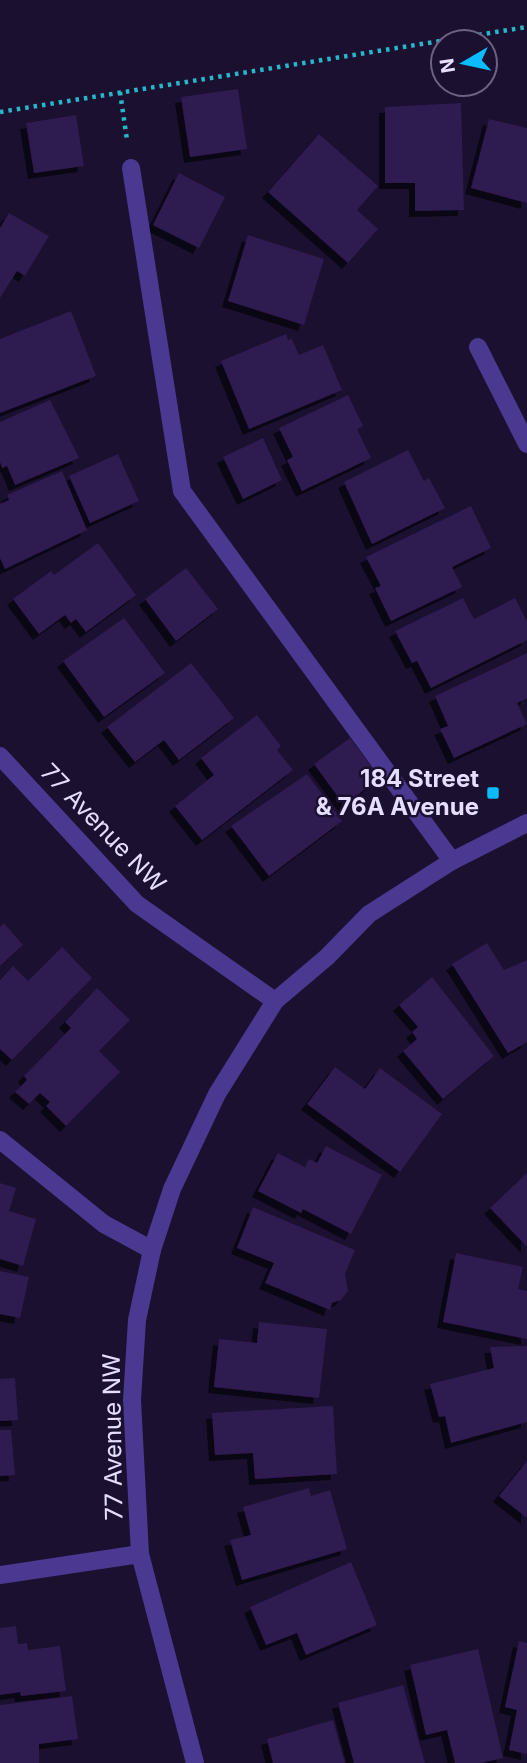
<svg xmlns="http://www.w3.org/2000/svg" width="527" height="1763" font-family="Inter,sans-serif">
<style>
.building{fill:#2f1a51;filter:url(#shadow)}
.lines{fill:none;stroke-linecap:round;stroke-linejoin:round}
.path{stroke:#27b7c9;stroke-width:4.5;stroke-dasharray:3.5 5;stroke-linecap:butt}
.service{stroke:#4b3891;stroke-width:18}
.minor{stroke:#4b3891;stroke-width:18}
.tertiary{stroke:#4b3891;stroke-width:18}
.poi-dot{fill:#0abbff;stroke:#1b102f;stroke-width:2.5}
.labels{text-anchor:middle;stroke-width:5;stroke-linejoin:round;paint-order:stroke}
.poi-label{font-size:24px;font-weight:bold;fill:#e7deff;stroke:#1b102f;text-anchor:end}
.street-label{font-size:24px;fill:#e7deff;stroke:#1b102f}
</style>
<defs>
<filter id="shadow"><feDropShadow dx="-6" dy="6" stdDeviation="0" flood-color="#0009"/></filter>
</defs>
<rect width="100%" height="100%" fill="#1b102f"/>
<g class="building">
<path d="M238,89L247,149L190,157L181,97Z"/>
<path d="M461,103L464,210L415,211V183H385V107Z"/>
<path d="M76,115L84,166L34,173L26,123Z"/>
<path d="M489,119L527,128V203L471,188Z"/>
<path d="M319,134L378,186L357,210L378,229L348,263L268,192Z"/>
<path d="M179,173L225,197L199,248L153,225Z"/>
<path d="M9,213L49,236L25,276L17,271L0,298V228Z"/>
<path d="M248,235L324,259L304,325L228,301Z"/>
<path d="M71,311L96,376L0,413V339Z"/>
<path d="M286,334L288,340L292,339L299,355L323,345L342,390L249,429L221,361Z"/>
<path d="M348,395L363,426L357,429L371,458L302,491L287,460L293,457L279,428Z"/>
<path d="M50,400L79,458L15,485L7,466L2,468L0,462V422Z"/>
<path d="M263,438L282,480L243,499L223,457Z"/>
<path d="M408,450L424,481L429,478L445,508L372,544L344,482Z"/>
<path d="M118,454L139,501L90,523L69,476Z"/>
<path d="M62,471L87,530L5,569L0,558V504L9,500L7,495Z"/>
<path d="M471,506L491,548L452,567L462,587L391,621L375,588L381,586L366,557Z"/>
<path d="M98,543L136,595L86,632L76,619L71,623L65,615L39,634L13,599L51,571L54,575Z"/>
<path d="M186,568L218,609L176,641L145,599Z"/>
<path d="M463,598L474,619L515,598L527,622V640L431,688L417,661L412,663L395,631Z"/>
<path d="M124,618L165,673L104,717L63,661Z"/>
<path d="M527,653V698L517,703L527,724L454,758L440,729L448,726L435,696Z"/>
<path d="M191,663L234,718L179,760L164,740L135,762L107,727Z"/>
<path d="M257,715L281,746L277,750L293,770L202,840L175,806L214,775L201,758Z"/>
<path d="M350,738L380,778L344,805L314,764Z"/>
<path d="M307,774L342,821L269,876L231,826Z"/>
<path d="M4,923L23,945L0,966V927Z"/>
<path d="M487,943L504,970L527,960V1042L508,1053L452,964Z"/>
<path d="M62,947L92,978L12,1060L0,1049V980L13,966L28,981Z"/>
<path d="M432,977L494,1056L443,1099L403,1051L417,1039L412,1032L418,1027L399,1005Z"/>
<path d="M97,988L130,1020L99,1051L120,1072L66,1126L46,1106L50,1102L40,1093L29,1104L15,1092L27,1080L24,1076L71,1028L65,1022Z"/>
<path d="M335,1067L365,1089L380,1068L442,1114L400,1172L307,1104Z"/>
<path d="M326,1146L382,1175L351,1234L303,1209L301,1213L258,1191L278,1153L305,1167L309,1159L317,1163Z"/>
<path d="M527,1173V1247L490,1208Z"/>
<path d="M0,1183L16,1188L9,1211L36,1219L23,1266L0,1259Z"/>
<path d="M253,1207L355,1250L345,1274L348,1291L341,1300L332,1303L330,1310L265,1283L274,1263L237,1248Z"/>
<path d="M456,1253L523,1267L518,1289L527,1291V1339L443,1322Z"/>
<path d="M0,1271L29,1277L20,1318L0,1314Z"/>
<path d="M259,1322L327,1329L319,1398L214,1387L219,1339L257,1343Z"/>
<path d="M527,1346V1422L451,1443L445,1416L439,1417L430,1384L494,1368L490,1347Z"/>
<path d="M15,1378L18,1420L0,1421V1379Z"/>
<path d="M333,1406L337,1474L255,1479L253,1453L215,1455L212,1413Z"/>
<path d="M0,1430H11L15,1475L0,1476Z"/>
<path d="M527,1461V1518L499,1496Z"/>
<path d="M309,1488L311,1496L330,1490L347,1549L242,1580L230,1540L251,1535L243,1507Z"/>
<path d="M351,1562L377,1625L306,1655L297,1633L266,1645L250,1607Z"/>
<path d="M16,1626L18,1644L27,1643L28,1650L60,1646L66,1691L21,1696L20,1692L0,1695V1628Z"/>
<path d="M519,1641L527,1643V1754L509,1750L517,1710L505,1707Z"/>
<path d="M478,1649L503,1758L481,1763H455L447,1730L426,1735L410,1665Z"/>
<path d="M403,1685L425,1763H354L338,1703Z"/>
<path d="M72,1696L78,1739L39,1744V1763H0V1705Z"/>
<path d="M333,1720L345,1763H273L267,1739Z"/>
</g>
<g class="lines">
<g class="path">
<path d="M120,92L127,140"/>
<path d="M0,112L527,27"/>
</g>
<g class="service">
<path d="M131,168L182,491L452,861"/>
<path d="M0,1140L104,1224L152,1250"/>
</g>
<g class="minor">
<path d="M478,347L527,444"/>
<path d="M0,756L137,904L275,1001"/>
<path d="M0,1575L140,1554"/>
</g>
<path class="tertiary" d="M195,1763L140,1554L132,1400L137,1320L152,1250L172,1189L217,1094L275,1001L327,957L369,914L452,861L527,823"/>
</g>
<rect class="poi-dot" x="486" y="786" width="14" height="14" rx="3.5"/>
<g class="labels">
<g class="poi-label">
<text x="479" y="787">184 Street<tspan x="479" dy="28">&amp; 76A Avenue</tspan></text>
</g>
<g class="street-label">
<text transform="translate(103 828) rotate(46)" y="8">77 Avenue NW</text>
<text transform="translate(113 1437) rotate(-91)" y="8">77 Avenue NW</text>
</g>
</g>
<g transform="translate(464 63) rotate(261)"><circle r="33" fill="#1b102f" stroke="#6d6282" stroke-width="2"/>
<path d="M0-5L12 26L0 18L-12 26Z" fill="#0abbff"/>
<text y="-10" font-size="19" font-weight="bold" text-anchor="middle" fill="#e7deff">N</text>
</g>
</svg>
